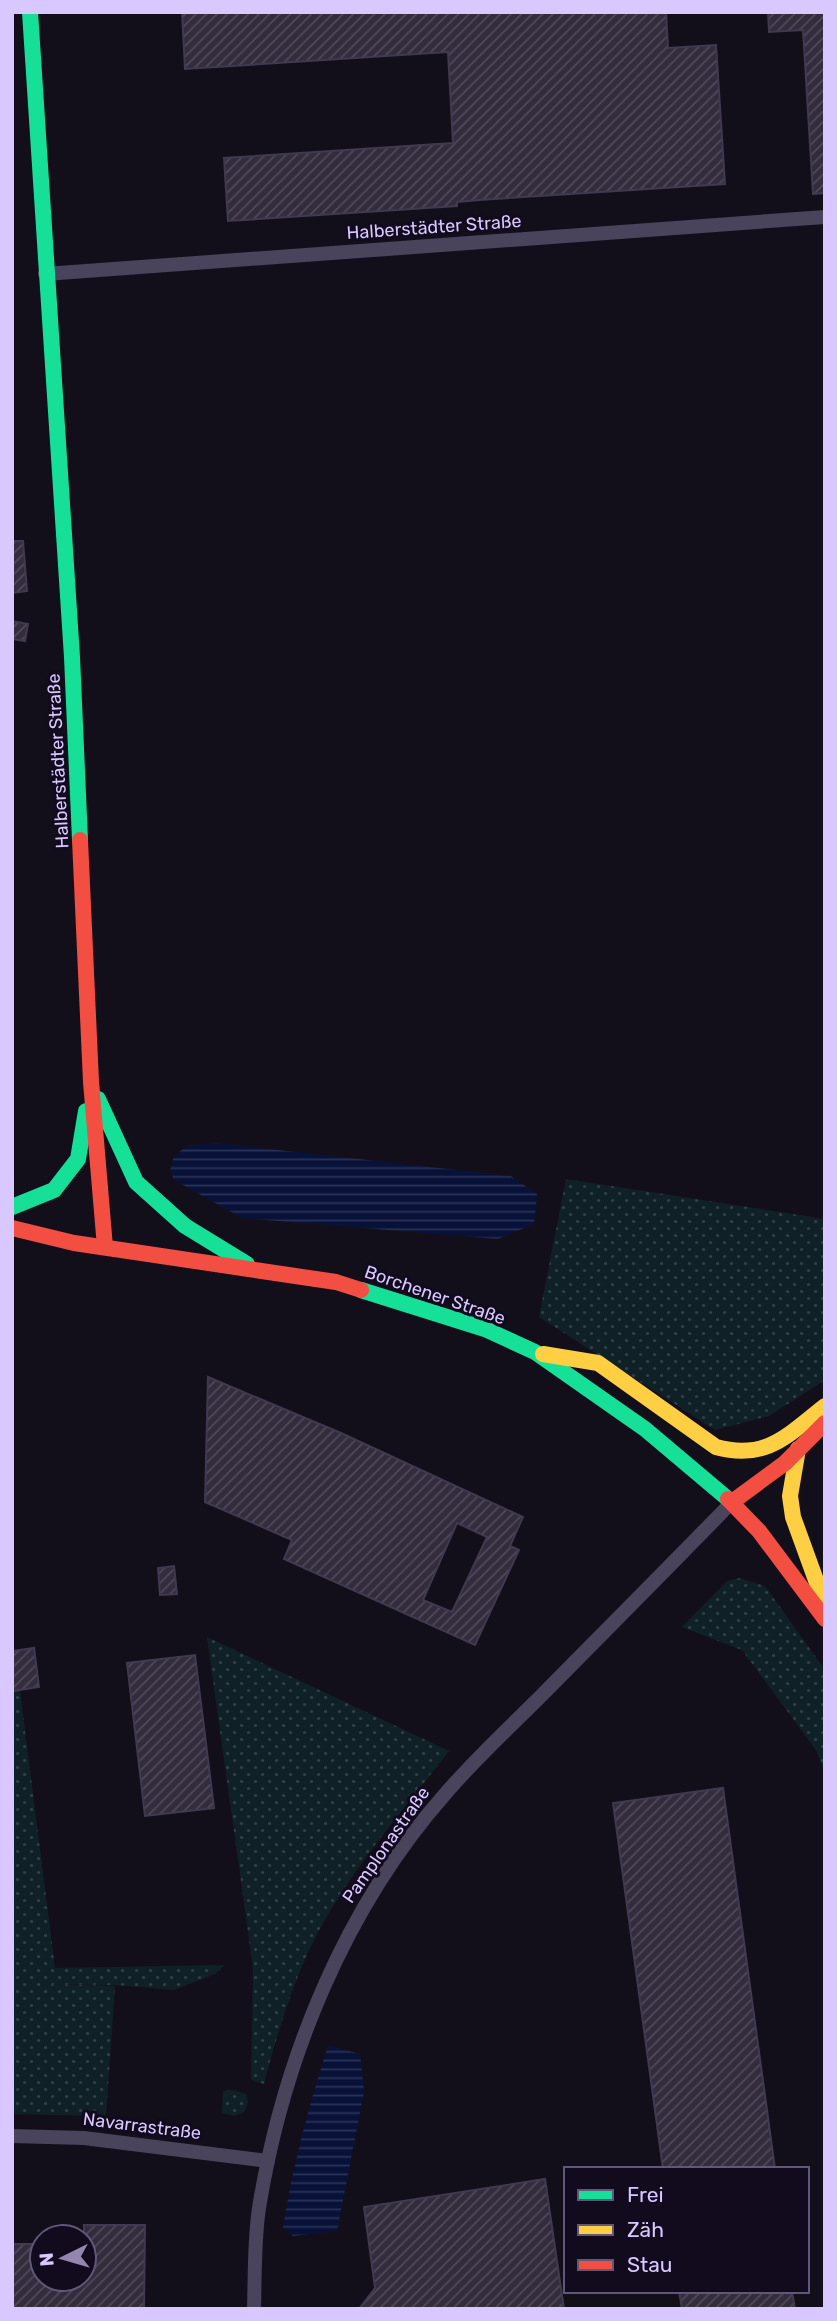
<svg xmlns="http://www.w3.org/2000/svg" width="837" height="2321" font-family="Rubik,sans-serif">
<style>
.grass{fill:url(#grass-dots)}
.water{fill:url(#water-rules)}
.building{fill:url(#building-hatch);stroke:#41394f;stroke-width:2;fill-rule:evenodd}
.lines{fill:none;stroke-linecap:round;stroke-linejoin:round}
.street{stroke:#49435b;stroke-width:14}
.fast{stroke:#16e098;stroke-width:16}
.slow{stroke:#ffcf43;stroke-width:16}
.jam{stroke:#f24e42;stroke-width:16}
.labels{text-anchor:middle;stroke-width:6;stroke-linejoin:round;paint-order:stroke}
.street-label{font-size:18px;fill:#d8c8ff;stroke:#120b1e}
</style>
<defs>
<pattern id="grass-dots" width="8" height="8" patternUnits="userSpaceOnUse" patternTransform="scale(1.75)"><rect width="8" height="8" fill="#0f2126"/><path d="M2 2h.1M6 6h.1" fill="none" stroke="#314047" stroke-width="1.8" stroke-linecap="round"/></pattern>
<pattern id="water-rules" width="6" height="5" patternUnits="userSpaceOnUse" patternTransform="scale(1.75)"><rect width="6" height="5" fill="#081138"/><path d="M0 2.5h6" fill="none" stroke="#2b3256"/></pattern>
<pattern id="building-hatch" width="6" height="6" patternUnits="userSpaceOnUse" patternTransform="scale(1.75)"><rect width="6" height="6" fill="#322c3d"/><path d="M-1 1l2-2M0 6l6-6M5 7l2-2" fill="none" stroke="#4f495a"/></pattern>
</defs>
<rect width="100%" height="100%" fill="#130f1a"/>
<g class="grass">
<path d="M566,1179L825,1219V1380L769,1416L715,1430L539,1317Z"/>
<path d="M740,1578L765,1586L825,1670V1773L816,1750L742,1650L682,1627L727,1581Z"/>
<path d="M207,1637L449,1751C399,1816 340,1881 306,1957C288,1998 275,2041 264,2084L251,2080L253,1968Z"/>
<path d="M20,1691L55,1968L225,1965L215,1974L174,1990L116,1985L40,1984L115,1986L106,2116L12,2114V1692Z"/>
<path d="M233,2090L246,2094L248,2102L244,2112L234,2116L222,2113L223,2091Z"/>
</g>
<g class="water">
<path d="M217,1143L511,1176L537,1194L534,1224L498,1239L242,1218L174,1180L170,1170L174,1156L187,1146Z"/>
<path d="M328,2045L360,2054L364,2092L337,2231L293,2236L283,2228C293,2163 309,2107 328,2045Z"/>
</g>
<g class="building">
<path d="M182,12H666L668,48L716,45L725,184L479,200L457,202V206L228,221L224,158L453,143L448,52L185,69Z"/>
<path d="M768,12H825V193L813,194L803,30L769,32Z"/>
<path d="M12,541H23L27,591L12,593Z"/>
<path d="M12,621L28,624L25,641L12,639Z"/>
<path d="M208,1377L341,1433L523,1517L510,1546L519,1550L475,1645L284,1559L292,1540L205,1502ZM457,1523L487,1537L452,1612L423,1600Z"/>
<path d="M174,1566L177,1594L160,1595L158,1568Z"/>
<path d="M34,1648L39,1687L13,1691L12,1651Z"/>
<path d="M195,1655L214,1808L145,1816L127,1663Z"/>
<path d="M723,1788L775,2169H663L613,1803Z"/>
<path d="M545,2179L564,2309H359L375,2288L364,2207Z"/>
<path d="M84,2225H145L144,2309H12V2244H42V2279H84Z"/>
<path d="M679,2291H792L795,2309H682Z"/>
</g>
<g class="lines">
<g class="street">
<path d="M45,274L825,217"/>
<path d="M12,2136L84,2138L268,2161"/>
<path d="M254,2309C255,2276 254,2241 259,2208C283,2059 345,1907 446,1793C476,1758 510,1727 542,1695C605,1631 669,1567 732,1502"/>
</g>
<g class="fast">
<path d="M30,12L72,657L80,840"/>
<path d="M98,1099L136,1182L185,1226L247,1264"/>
<path d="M12,1207L54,1190L78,1159L86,1111"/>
<path d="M361,1290L485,1329L535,1352L645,1429L728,1499"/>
</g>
<g class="slow">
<path d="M543,1354L598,1363L716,1447C766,1461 788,1435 825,1406"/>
<path d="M798,1449L790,1496L793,1517L825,1605"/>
</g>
<g class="jam">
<path d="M80,840L91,1082L105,1247"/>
<path d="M12,1228L74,1243L336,1282L361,1290"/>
<path d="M728,1499L759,1531L825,1619"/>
<path d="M732,1502L785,1463L825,1423"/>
</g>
</g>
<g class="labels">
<g class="street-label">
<text transform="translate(434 227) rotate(-4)" y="6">Halberstädter Straße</text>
<text transform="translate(58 761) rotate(-93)" y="6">Halberstädter Straße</text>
<text transform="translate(435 1295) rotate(19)" y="6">Borchener Straße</text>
<text transform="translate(386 1845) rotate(-55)" y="6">Pamplonastraße</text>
<text transform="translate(142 2126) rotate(7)" y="6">Navarrastraße</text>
</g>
</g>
<rect width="837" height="2321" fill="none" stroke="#d8c8ff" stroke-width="28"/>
<rect x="564" y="2167" width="245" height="126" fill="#120b1e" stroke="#615778" stroke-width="2"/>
<rect x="578" y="2190" width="35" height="10" fill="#16e098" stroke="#615778" stroke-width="2"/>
<text x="627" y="2202" font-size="21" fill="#d8c8ff">Frei</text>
<rect x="578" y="2225" width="35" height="10" fill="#ffcf43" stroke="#615778" stroke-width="2"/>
<text x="627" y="2237" font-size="21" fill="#d8c8ff">Zäh</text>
<rect x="578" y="2260" width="35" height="10" fill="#f24e42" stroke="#615778" stroke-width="2"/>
<text x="627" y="2272" font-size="21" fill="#d8c8ff">Stau</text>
<g transform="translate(63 2258) rotate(265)"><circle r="33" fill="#120b1e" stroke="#615778" stroke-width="2"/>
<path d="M0-5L12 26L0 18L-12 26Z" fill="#9387af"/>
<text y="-10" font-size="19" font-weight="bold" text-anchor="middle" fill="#d8c8ff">N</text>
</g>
</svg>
